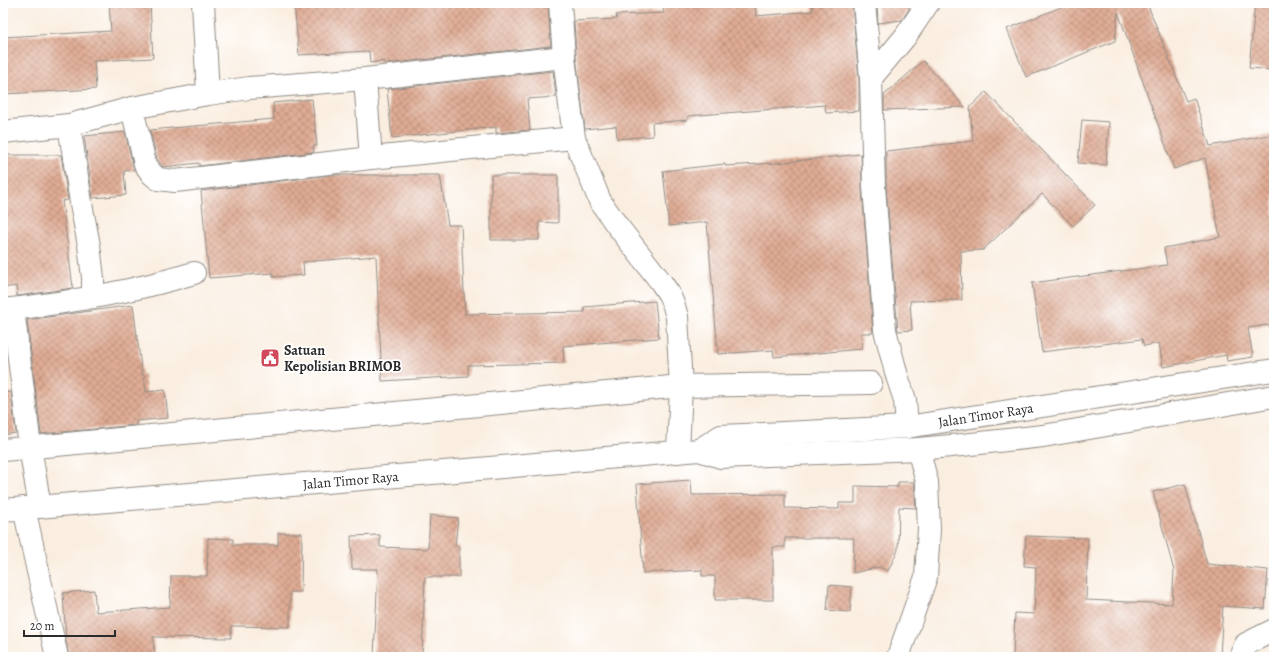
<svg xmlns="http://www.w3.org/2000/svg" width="1277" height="660" font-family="Alegreya,serif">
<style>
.building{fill:url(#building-cross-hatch)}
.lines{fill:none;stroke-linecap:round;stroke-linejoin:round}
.minor-casing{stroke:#928c86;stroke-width:24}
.highway-casing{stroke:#928c86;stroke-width:24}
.minor{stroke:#fff;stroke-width:22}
.highway{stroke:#fff;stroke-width:22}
.labels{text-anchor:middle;stroke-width:3.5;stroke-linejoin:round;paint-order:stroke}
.poi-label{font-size:14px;font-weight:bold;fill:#2b2b2b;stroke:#fff;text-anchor:start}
.street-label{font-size:14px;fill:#2b2b2b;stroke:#fff}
</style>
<defs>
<pattern id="building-cross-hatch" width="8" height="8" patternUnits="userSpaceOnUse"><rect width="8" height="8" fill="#e0ac94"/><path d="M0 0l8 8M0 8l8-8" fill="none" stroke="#b68c79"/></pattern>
</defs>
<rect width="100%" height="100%" fill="#fff"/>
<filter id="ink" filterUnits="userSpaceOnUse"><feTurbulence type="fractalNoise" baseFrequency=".025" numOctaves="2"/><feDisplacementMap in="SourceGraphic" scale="8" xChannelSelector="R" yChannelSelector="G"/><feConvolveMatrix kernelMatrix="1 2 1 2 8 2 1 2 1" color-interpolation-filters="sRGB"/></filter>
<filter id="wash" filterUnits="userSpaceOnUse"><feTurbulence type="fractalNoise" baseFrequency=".012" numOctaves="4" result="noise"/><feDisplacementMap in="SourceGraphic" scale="16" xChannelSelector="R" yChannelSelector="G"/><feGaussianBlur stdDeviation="0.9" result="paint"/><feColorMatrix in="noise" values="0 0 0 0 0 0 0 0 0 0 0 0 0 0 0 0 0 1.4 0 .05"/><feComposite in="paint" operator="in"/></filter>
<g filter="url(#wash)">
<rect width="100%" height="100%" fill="#faeee0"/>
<g id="blocks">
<g class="building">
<path d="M109,3H150L153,58L94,61L96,89L3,94V37L111,31Z"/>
<path d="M294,3H548L551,46L384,64V61L370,63L369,51L299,55Z"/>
<path d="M662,3H755L756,16L813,11L812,3H852L859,79V111L826,113L825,105L688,116V120L652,123L653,136L617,139L616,126L585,129L576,56L574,21L617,19L616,15L664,13Z"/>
<path d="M877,3H908L909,9L902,20L878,23Z"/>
<path d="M1071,3H1147L1186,101L1194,98L1210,146L1274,134V324L1248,328L1253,357L1227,361L1226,355L1163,367L1159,343L1144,346L1142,339L1042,352L1032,283L1167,265L1164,248L1220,237L1205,158L1174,169L1118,12L1115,41L1026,77L1007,29Z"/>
<path d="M1255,3H1274V70L1249,68Z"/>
<path d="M923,61L965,107L884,110V95Z"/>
<path d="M553,71L556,97L527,99L530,130L496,133V127L392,138L387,89Z"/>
<path d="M986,92L1095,205L1073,226L1042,194L983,250L961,251L962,300L910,301L912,330L898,331L886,186V151L973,141L970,107Z"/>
<path d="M312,99L317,146H313L314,152L199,166V163L163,167L157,159L150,130L274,119L273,103Z"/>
<path d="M1082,120L1109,122L1106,165L1078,163Z"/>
<path d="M125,132L134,170L124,171L126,195L93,198L84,136Z"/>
<path d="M861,154L862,188L873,333H861L862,349L774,357L773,350L718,354L707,222L669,226L663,171L725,164V166L776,163Z"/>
<path d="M3,155H61L68,200L62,201L73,288L17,296L16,286L3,288Z"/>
<path d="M330,175H440L448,225H461L465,314L585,312L584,307L655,301L659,338L563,346L564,363L468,365V376L382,381L376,256L303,262L304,275L273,277V273L209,278L201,191Z"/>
<path d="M491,175H558V223L539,222V240H491Z"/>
<path d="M133,305L142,375L144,374L146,392L165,390L168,418L136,421V425L41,434L27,320Z"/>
<path d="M11,392L16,433L3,435V393Z"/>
<path d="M691,480L692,495L785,494V508L839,509V503H855V486L898,487V482H914L916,508L899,507L898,550L888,571L879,567L853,573L854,538H785V547H773V600H715V576H702V570L643,573L637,484Z"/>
<path d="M1185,484L1207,564L1268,570L1265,609L1223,606L1220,657H1013L1015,613L1034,614L1036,567L1024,566L1026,536L1088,538L1086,600L1172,604L1174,571L1153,492Z"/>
<path d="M430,515L458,518L455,546H459V577H425L422,657H374L378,569H352L351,536L380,535V547L428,549Z"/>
<path d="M278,533H302L301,592H290V627L231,626V638L153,637L155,657H69L66,641L63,593L94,590L96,612L170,607L171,576H207L208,538L233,539V545H278Z"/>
<path d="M829,585L852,587L850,612L827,610Z"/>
</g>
</g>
</g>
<g filter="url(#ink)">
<use href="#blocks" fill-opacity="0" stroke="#928c86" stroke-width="1"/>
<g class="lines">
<g class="minor-casing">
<g id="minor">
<path d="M560,3L564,57L574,138L600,201L616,224L661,282L669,294L674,306L677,317L681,386L678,452"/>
<path d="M864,3L871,78L874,187L885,330L897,376L905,400L907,427"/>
<path d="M871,78L905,37L928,3"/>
<path d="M365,79L371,158"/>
<path d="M208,94L249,88L365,79L564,57"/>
<path d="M132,108L145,164L152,174L158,179L175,181L371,158L574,138"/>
<path d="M69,125L82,209L89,245L93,278V297"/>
<path d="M3,132L69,125L132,108L208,94L203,3"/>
<path d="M13,309L30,447L40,507"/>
<path d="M3,310C67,303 132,292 194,273"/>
<path d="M3,450L681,386L871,383"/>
<path d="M24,508L57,657"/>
<path d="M898,657L926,577L929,529L927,482L918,449"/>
<path d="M1240,657L1246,644L1274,630"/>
</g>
</g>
<g class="highway-casing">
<g id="highway">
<path id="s1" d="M699,450L721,436L907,427L1274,370"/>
<path id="s2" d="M3,510L699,450L721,457L918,449L962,445L1043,436L1274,396"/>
</g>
</g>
<use href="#minor" class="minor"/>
<use href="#highway" class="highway"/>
</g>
</g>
<defs>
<g id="civic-square" transform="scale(1)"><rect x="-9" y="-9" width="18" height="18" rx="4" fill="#d1495b" stroke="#fff"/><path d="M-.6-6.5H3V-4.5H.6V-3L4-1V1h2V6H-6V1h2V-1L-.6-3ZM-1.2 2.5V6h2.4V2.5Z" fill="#fff"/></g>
</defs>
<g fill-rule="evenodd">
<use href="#civic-square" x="270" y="358"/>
</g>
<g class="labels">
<g class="poi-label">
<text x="284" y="355">Satuan<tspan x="284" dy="16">Kepolisian BRIMOB</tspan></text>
</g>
<g class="street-label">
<text dy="5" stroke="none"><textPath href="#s1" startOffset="292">Jalan Timor Raya</textPath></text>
<text dy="5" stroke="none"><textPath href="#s2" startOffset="349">Jalan Timor Raya</textPath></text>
</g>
</g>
<rect width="1277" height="660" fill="none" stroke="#fff" stroke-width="16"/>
<path d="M24 630v6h91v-6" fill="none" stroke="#2b2b2b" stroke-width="2"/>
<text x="30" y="630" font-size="12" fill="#2b2b2b" stroke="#ffffff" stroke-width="3" paint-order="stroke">20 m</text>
</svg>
